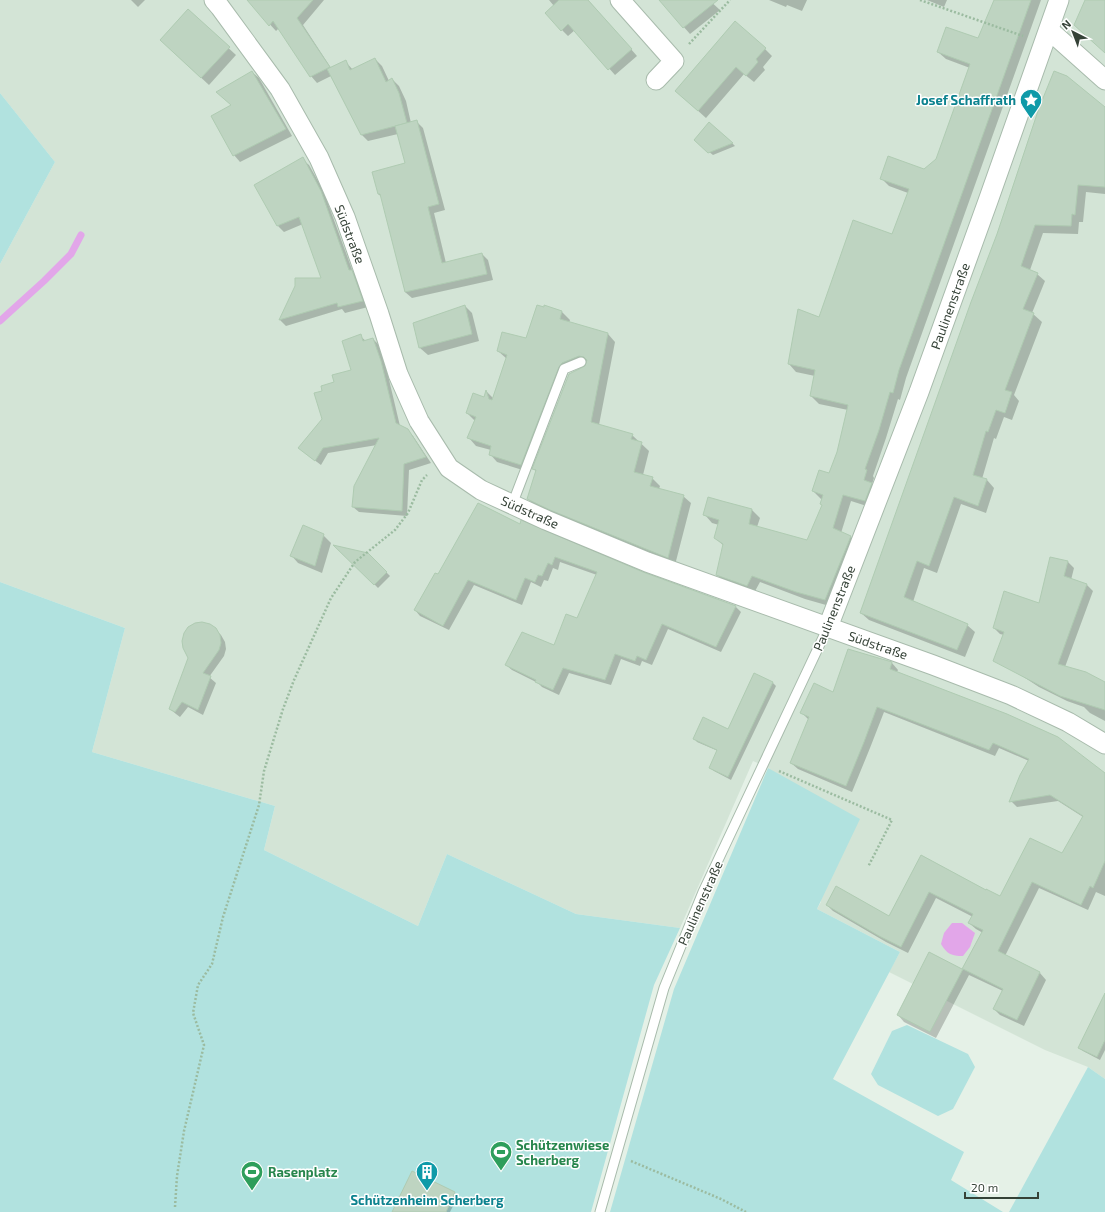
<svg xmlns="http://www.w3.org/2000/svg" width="1105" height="1212" font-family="'Exo 2',sans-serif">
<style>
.residential{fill:#d3e4d6}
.green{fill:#b1e2df}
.water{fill:#e2a6e9}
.shadow{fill:#0003}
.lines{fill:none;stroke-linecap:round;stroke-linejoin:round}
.stream{stroke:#e2a6e9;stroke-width:7}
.building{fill:#bed4c1;stroke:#afcbb2}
.service-casing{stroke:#a8bbac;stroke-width:11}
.minor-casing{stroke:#a8bbac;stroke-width:21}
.path{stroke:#9bbba0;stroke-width:2.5;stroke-dasharray:2 2;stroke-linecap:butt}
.service{stroke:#fff;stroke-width:9}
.minor{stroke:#fff;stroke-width:19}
.labels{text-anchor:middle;stroke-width:3;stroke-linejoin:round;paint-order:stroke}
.culture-label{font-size:13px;font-weight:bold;fill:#0d838f;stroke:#fff;text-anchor:end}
.street-label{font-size:13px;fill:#354237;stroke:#fff}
.leisure-label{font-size:13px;font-weight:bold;fill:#27864d;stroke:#fff;text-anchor:start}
</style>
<rect width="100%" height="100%" fill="#e5f1e7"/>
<path class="residential" d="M0,0H1105V1079L1088,1067L1045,1050L889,972L900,952L817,909L821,902L769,768L753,761L680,928L576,914L447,854L418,926L264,850L275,806L92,752L125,628L0,582V264L55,162L0,93Z"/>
<g class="green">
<path d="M0,93L55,162L0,264Z"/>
<path d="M0,582L125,628L92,752L275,806L264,850L418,926L447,854L576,914L680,928L654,985L591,1212H0Z"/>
<path d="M768,768L860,819L817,909L900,952L833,1079L964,1152L951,1180L1003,1212H610L674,989Z"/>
<path d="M907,1025L968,1054L975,1067L953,1109L938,1116L878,1085L871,1074L892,1031Z"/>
<path d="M1088,1067L1105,1079V1212H1009Z"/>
</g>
<path class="water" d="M952,923H962L975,933L970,947L963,956C951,956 947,954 941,944L944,933Z"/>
<g class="shadow">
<path d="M131,0H145L138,7Z"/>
<path d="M261,0H324L303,25L331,68L345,61L353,70L375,59L382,66L389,81L392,79L399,86L406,101L411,123L417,122L423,128L445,210L434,213L446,263L482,254L488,260L493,280L412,298L405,292L382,197L378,194L406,164L398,134L368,141L361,134L331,76L317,83L311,76L279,28L276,31L255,8Z"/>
<path d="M549,0H588L637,56L615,75L575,30L568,36L562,30L554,6Z"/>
<path d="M660,0H709L720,10L690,34Z"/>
<path d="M769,0H807L802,11L787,5L786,7Z"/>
<path d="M927,0H947L944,7Z"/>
<path d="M995,0H1041L906,378L900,400L898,399L886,438L873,476L874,478L872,484L879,491L873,508L851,501L841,533L850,536L858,544L833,607L805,599L760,582L754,593L725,582L717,575L724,546L715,538L719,525L712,523L705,515L722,502L752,510L760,518L757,527L808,541L823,506V499H821L813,491L830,474L838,452L848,410L819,404L811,396L815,376L796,372L789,364L820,318L893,235L908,193L889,186L881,178L924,170L937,160L970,68L946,59L938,52L979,40Z"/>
<path d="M188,11L236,55L209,85L168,47Z"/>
<path d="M765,49L772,56L763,67L765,70L754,82L744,74L706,118L676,91Z"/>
<path d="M252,72L259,78L292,136L240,162L234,155L232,106Z"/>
<path d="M1105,123V194L1086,192L1083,222H1079L1078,234L1043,233L1030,270L1037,274L1045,281L1032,313L1042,322L1014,395L1019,401L1012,420L1004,417L996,439L994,438L982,479L987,480L994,488L986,513L961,504L937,573L924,568L913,602L967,625L975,632L965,657L869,620L861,613L972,303Z"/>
<path d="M698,143H732L735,146L713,155Z"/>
<path d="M302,159L309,165L327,197L326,198L353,272L358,277L368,307L345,313L342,309L286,326L280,320L296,286L322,279L303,224L284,232L278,226L256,186Z"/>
<path d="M465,306L472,313L479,341L428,355L420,348L414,324Z"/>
<path d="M545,307L562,312L570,320L569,323L608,334L615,342L599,425L632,435L649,451L643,475L652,478L660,486L659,489L683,496L691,503L675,565L536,507L528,499L536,471L533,469L587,364L570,371L566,374L529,472L497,462L490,454L491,450L476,446L469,438L475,421L467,413L484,398L487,392L493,398L507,359L498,351L527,340Z"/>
<path d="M360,336L366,341L373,339L378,344L386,367L400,426L407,430L413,436L431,463L409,470L407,516L359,512L353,507L377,445L328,453L321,465L305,453L323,420L324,391L353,370Z"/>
<path d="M520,525L642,573L736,607L741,612L721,652L668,629L652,665L642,661L640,666L621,659L611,685L569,673L559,695L542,687L538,683L512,670L506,665L555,647L577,619L597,575L560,562L558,570L553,568L548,581L544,580L541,587L531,582L522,605L474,585L449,630L420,616L415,610L438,575Z"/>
<path d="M323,535L331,543L322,573L298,563L291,555Z"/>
<path d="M337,546L368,554L390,576L378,588Z"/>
<path d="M1051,558L1068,562L1074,568L1071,580L1087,585L1093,591L1065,667L1105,683V721L1090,713L1084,707L1067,701L1039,687L1002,663L1004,635L1000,634L994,628L1040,604Z"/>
<path d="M215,629L221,635L225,642L226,649L224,656L209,677L216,683L203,715L188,707L180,717L176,714L170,709Z"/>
<path d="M892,663L898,670L897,672L1105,774V896L1096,892L1088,910L1039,888L1005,956L1040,973L1046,980L1024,1026L1000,1015L994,1009L1003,991L969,975L936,1038L904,1022L898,1015L930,954L963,970L983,933L976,929L969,923L973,917L936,898L908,953L886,942L833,911L827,905L889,918L922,856L986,891L1001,897L1063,854L1083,817L1058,801L1017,807L1011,801L1029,761L999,748L995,756L884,712L870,748L852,792L798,769L791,763L809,720L802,713L834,693Z"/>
<path d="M772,682L776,686L731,780L714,771L710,768L718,751L697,742L694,738L728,730Z"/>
<path d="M1105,1018V1050L1100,1060L1083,1051L1079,1048Z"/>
<path d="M412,1173L455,1193L458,1196L450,1212H401Z"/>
</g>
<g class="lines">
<path class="stream" d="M0,321L44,281L71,254L81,235"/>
</g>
<g class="building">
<path d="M247,0H313L297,18L330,67L310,77L273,21L269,26Z"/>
<path d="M559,0H588L632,49L608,70L568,24L561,31L545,13Z"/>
<path d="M659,0H718L683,28Z"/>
<path d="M994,0H1031L899,370L893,393L890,392L879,430L865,469L867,470L864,480L872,483L865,501L843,495L833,528L851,536L825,600L796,592L752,576L747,586L716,575L723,544L714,538L719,520L703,515L708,497L722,501L752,509L749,524L807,540L822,505L820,504L823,495L812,491L819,470L829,473L837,452L848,405L810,396L815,370L788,364L798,309L819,317L853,220L892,234L909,189L880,179L888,156L924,169L936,159L970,64L937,52L946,27L978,38Z"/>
<path d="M1085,0H1105V53L1074,25Z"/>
<path d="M188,9L230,47L201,78L160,40Z"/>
<path d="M735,21L766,48L756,59L758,62L746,76L736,67L698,111L675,91Z"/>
<path d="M375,58L386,82L392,78L399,93L407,123L361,135L327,69L346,60L350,70Z"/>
<path d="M252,71L286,129L233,156L211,116L231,105L216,92Z"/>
<path d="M1054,71L1067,76L1105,107V187L1078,185L1075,215L1072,214L1071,226L1035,225L1021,266L1038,273L1023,309L1034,313L1005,390L1012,392L1005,413L996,410L988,432L986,431L973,475L987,479L978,506L954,497L929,566L917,561L904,597L968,624L957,650L860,613L971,302L997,234L1039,108Z"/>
<path d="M417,120L439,204L428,207L442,263L482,253L487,274L405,292L380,194H378L372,172L405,163L395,126Z"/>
<path d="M709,122L733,143L708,153L694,140Z"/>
<path d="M303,157L321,191L349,270H352L363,301L338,307L337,303L279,320L295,286V278H321L299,217L277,226L254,185Z"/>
<path d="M465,305L472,334L419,348L413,323Z"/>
<path d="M537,305L544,307V305L562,311L560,319L608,333L591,422L633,434L631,439L642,442L634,472L653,477L650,486L684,495L668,558L550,510L527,499L536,470L532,469L569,374L585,366L587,360L584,357L579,356L562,363L559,367L521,465L489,455L491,446L467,438L476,417L466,413L473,393L484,397L486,390L489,399L492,400L507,355L497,351L502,332L526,338Z"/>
<path d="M361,334L363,341L373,338L381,361L396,423L408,429L426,457L404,464L402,511L352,507L354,486L379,438L323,448L315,461L298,448L322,419L314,393L322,391L321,386L334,382L332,375L351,370L342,341Z"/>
<path d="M478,503L520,524L521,520L643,572L736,606L716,647L662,624L646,660L637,656L635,661L615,654L605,680L563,668L553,690L535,682L536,680L505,665L522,632L554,645L566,614L577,618L597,572L555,557L552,565L548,563L542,576L538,575L535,582L525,578L516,600L468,580L443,626L414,610L435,573L438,574Z"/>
<path d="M303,525L324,534L315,566L290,556Z"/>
<path d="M333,545L368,553L387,572L374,585Z"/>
<path d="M1050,557L1068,561L1064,576L1087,584L1058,664L1086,672L1105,682V710L1060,696L993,661L1004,632L993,628L1004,591L1039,603Z"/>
<path d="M202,622L210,624L216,628L220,635L221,643L219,650L203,673L211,676L198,710L182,702L175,712L169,709L188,658L183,648L182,641L184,633L188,627L195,623Z"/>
<path d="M848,649L892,662L890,669L1007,714L1058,737L1105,773V861L1093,888L1090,886L1081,905L1032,882L998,951L1040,972L1017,1020L993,1009L1003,989L963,969L930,1032L897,1015L929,952L962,969L983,930L968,923L973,914L929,892L901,947L879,936L826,905L836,886L889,916L921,855L986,890V889L1000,896L1030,838L1062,853L1083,816L1050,795L1009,802L1020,775L1029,759L993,743L989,750L877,707L864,742L846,786L790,763L809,717L800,713L814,683L833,692Z"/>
<path d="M754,673L773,682L728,777L709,768L717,750L693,739L703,717L728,729Z"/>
<path d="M1105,993V1040L1097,1057L1078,1048Z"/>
<path d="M412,1171L455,1192L446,1212H392Z"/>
</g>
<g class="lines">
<g class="service-casing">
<g id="service">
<path d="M512,505L564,369L581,362"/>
<path d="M600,1212L664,988L703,892L828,627"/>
</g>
</g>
<g class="minor-casing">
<g id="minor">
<path d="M214,0L220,7L280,89L319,158L345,217L379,314L398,374L419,421L449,468L481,490L546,520L647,562L933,665L1011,695L1068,722L1105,744"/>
<path d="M620,0L674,61L656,80"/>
<path d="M1049,30L1105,80"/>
<path d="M828,627L919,392L988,201L1059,0"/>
</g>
</g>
<g class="path">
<path d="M920,0L1023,36"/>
<path d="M689,44L730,0"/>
<path d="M779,771L892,820L868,867"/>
<path d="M631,1161L721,1199L746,1212"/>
<path d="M175,1207L177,1176L184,1131L204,1045L193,1013L198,985L212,964L223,917L259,805L264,771L283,709L294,680L331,598L355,562L395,530L408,513L422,480L427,475"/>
</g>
<use href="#service" class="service"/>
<use href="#minor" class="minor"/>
</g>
<defs>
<g id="sight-pin" transform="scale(1.15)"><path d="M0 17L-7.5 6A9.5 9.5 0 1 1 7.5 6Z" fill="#0f9aa8" stroke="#fff"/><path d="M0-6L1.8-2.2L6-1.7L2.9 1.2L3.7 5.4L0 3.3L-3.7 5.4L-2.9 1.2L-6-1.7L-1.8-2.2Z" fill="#fff"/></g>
<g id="stadium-pin" transform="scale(1.15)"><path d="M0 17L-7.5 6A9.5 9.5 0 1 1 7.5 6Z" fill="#2e9e5b" stroke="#fff"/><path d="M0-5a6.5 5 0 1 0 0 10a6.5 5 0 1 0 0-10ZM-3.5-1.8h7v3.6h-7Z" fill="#fff"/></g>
<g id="building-pin" transform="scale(1.15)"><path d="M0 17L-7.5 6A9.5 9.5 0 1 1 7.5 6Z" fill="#0f9aa8" stroke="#fff"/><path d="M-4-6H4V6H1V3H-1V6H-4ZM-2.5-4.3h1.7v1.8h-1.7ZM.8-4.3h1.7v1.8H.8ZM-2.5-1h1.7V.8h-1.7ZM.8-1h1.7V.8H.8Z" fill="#fff"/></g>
</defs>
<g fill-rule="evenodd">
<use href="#sight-pin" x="1031" y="100"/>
<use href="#stadium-pin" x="501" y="1152"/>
<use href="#stadium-pin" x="252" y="1172"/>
<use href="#building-pin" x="427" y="1172"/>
</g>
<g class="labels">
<g class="culture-label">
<text x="1016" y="105">Josef Schaffrath</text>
<text x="427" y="1205" text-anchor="middle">Schützenheim Scherberg</text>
</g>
<g class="street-label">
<text transform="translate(350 234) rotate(69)" y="5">Südstraße</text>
<text transform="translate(950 306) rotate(-70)" y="5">Paulinenstraße</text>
<text transform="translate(530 512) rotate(24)" y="5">Südstraße</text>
<text transform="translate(834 608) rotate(-68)" y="5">Paulinenstraße</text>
<text transform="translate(878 645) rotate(19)" y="5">Südstraße</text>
<text transform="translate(700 903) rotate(-66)" y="5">Paulinenstraße</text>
</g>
<g class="leisure-label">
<text x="516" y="1150">Schützenwiese<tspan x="516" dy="15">Scherberg</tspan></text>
<text x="268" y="1177">Rasenplatz</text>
</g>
</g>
<g transform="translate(1073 32) rotate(318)" stroke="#ffffff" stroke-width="3" paint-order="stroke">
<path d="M0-3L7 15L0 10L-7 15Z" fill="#354237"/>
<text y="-6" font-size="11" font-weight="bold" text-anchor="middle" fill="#354237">N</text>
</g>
<path d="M965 1192v6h73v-6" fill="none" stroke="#354237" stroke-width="2"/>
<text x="971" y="1192" font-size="12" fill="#354237" stroke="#ffffff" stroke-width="3" paint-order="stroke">20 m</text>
</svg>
